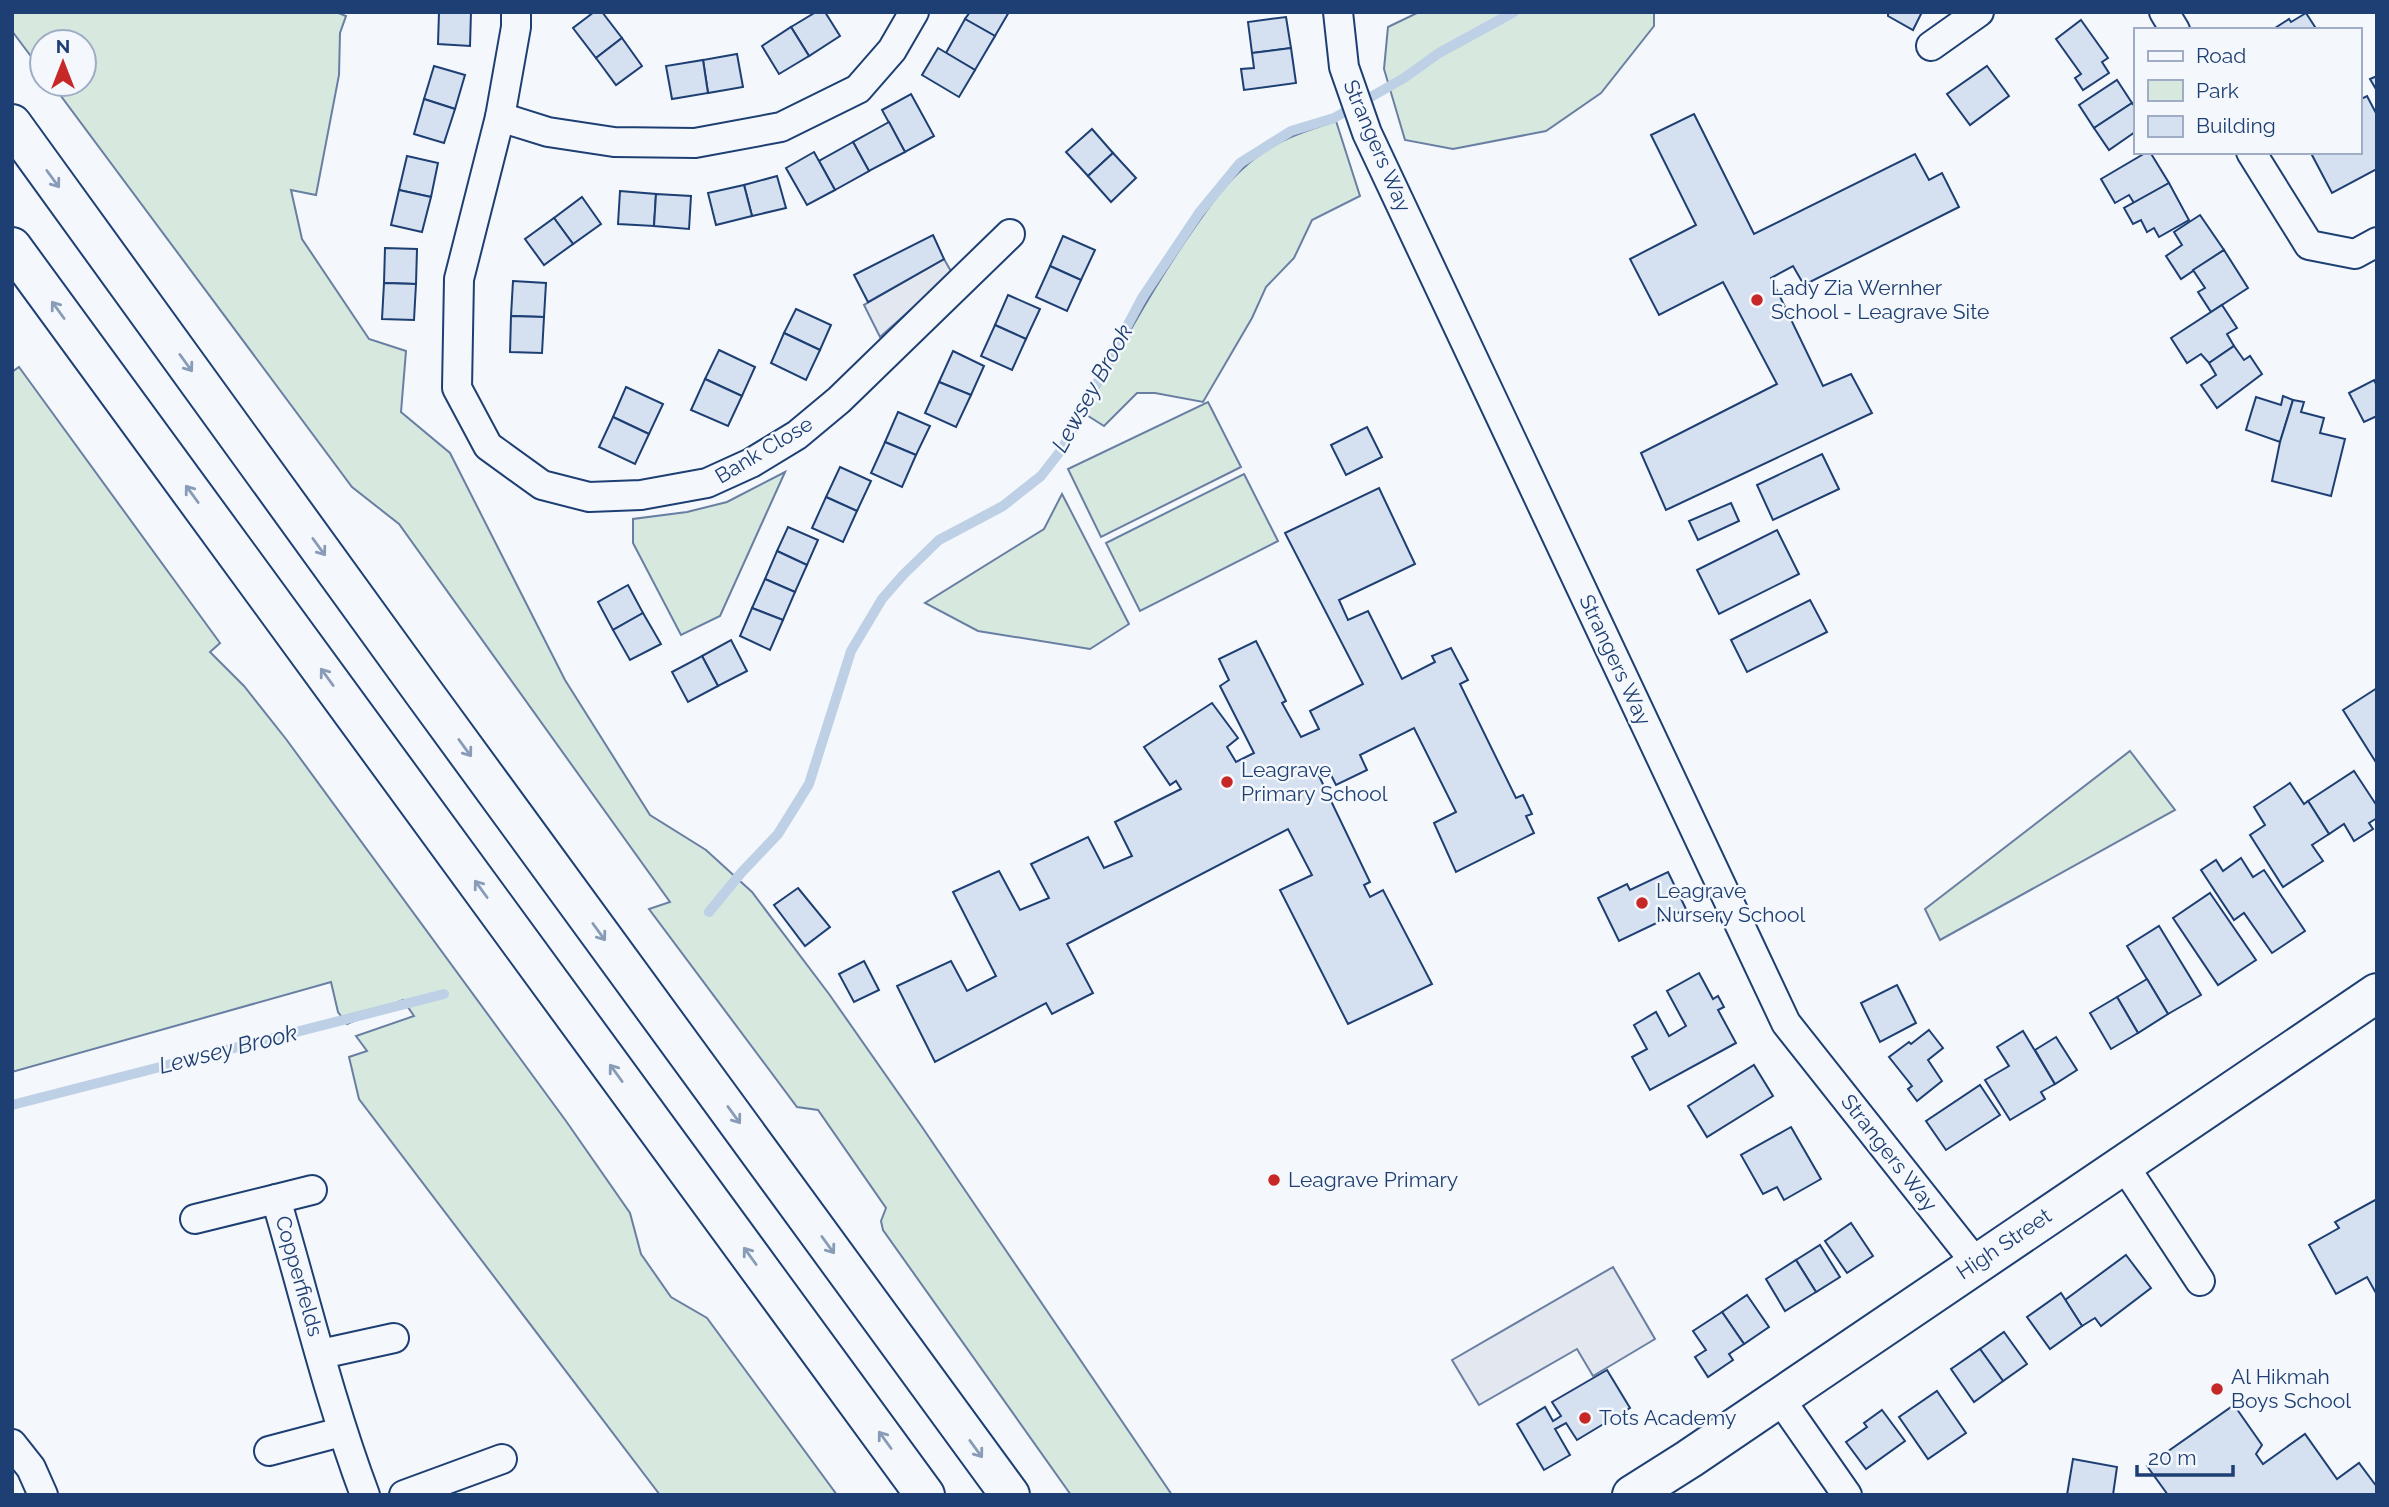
<svg xmlns="http://www.w3.org/2000/svg" width="2389" height="1507" font-family="Raleway,sans-serif">
<style>
.green{fill:#d7e8df;stroke:#687fa3;stroke-width:2}
.parking{fill:#e3e8f0;stroke:#687fa3;stroke-width:2}
.lines{fill:none;stroke-linecap:round;stroke-linejoin:round}
.stream{stroke:#bed0e5;stroke-width:10}
.building{fill:#d5e0f0;stroke:#1d3f73;stroke-width:2}
.street-casing{stroke:#1d3f73;stroke-width:32}
.secondary-casing{stroke:#1d3f73;stroke-width:42}
.highway-casing{stroke:#1d3f73;stroke-width:42}
.street{stroke:#f4f7fb;stroke-width:28}
.secondary{stroke:#f4f7fb;stroke-width:38}
.highway{stroke:#f4f7fb;stroke-width:38}
.oneway{stroke:#889bb7}
.poi-dot{fill:#c62828;stroke:#f4f7fb;stroke-width:2.5}
.labels{text-anchor:middle;stroke-width:5;stroke-linejoin:round;paint-order:stroke}
.street-label{font-size:21px;fill:#1d3f73;stroke:#f4f7fb}
.poi-label{font-size:21px;fill:#1d3f73;stroke:#f4f7fb;text-anchor:start}
.water-label{font-size:23px;font-style:italic;fill:#1d3f73;stroke:#f4f7fb}
</style>
<rect width="100%" height="100%" fill="#f4f7fb"/>
<g class="green">
<path d="M12,12H336L346,16L340,33L339,75L316,195L291,190L302,239L369,339L406,351L401,412L450,453L565,680L650,815L706,850L752,892L829,994L920,1124L1172,1495H1071L883,1230L881,1221L886,1208L818,1110L797,1107L649,909L670,902L399,524L352,487L52,84H84V42H42V71L12,31Z"/>
<path d="M1419,12H1654V26L1601,93L1546,131L1453,149L1405,140L1384,69L1388,27Z"/>
<path d="M1336,121L1360,196L1312,220L1294,258L1266,287L1252,318L1203,402L1155,393H1137L1104,426L1085,414C1117,353 1149,294 1188,237C1208,208 1229,177 1258,156C1281,138 1309,130 1336,121Z"/>
<path d="M19,367L220,643L210,652L244,686L286,739L566,1121L630,1213L641,1254L671,1297L707,1318L837,1495H660L359,1099L349,1057L367,1051L356,1036L414,1016L403,1000L347,1024L338,1012L331,982L12,1072V372Z"/>
<path d="M1208,402L1241,467L1101,537L1068,469Z"/>
<path d="M785,472L720,616L681,635L633,543V519L687,512L727,502Z"/>
<path d="M1244,474L1278,541L1140,611L1106,543Z"/>
<path d="M1062,494L1129,624L1090,649L978,631L925,603L1044,529Z"/>
<path d="M2130,751L2175,810L1940,940L1925,909Z"/>
</g>
<g class="parking">
<path d="M944,259L952,273L880,337L864,305Z"/>
<path d="M1613,1267L1655,1339L1593,1376L1577,1349L1479,1405L1452,1360Z"/>
</g>
<g class="lines">
<g class="stream">
<path d="M709,912L741,873L778,834L809,784L851,651L882,599L903,575L939,540L1003,506L1041,476L1062,449L1142,298L1199,213L1240,163L1291,131L1334,118L1404,78L1439,53L1514,12"/>
<path d="M12,1105L444,994"/>
</g>
</g>
<g class="building">
<path d="M439,12H471L470,46L438,44Z"/>
<path d="M594,12H602L622,38L596,58L573,28Z"/>
<path d="M816,12H825L840,36L809,56L791,27Z"/>
<path d="M970,12H1009L995,36L965,19Z"/>
<path d="M1888,12H1922L1913,30L1888,16Z"/>
<path d="M2306,13L2317,30H2272L2289,19L2291,22Z"/>
<path d="M1286,17L1291,48L1252,53L1248,22Z"/>
<path d="M965,19L995,36L975,70L946,53Z"/>
<path d="M2081,20L2108,58L2102,62L2109,73L2083,90L2075,78L2081,74L2056,39Z"/>
<path d="M791,27L809,56L779,74L762,46Z"/>
<path d="M622,38L642,66L616,85L596,58Z"/>
<path d="M938,48L975,70L959,97L922,75Z"/>
<path d="M1291,48L1296,83L1244,90L1241,69L1254,68L1252,53Z"/>
<path d="M737,54L743,87L708,93L703,60Z"/>
<path d="M703,60L708,93L672,99L666,66Z"/>
<path d="M434,66L465,75L455,109L424,99Z"/>
<path d="M1987,66L2009,96L1970,125L1947,94Z"/>
<path d="M2377,76V91L2370,79Z"/>
<path d="M2117,80L2132,103L2094,128L2079,105Z"/>
<path d="M911,94L934,136L905,152L882,110Z"/>
<path d="M2367,96L2377,115V169L2332,193L2312,155L2317,152H2359V100Z"/>
<path d="M424,99L455,109L444,143L414,134Z"/>
<path d="M2132,103L2135,107V132L2109,150L2094,128Z"/>
<path d="M1694,114L1754,234L1915,154L1929,180L1942,173L1959,207L1804,285L1793,266L1771,278L1823,386L1851,374L1872,413L1666,510L1641,453L1777,384L1723,282L1659,315L1630,259L1696,225L1651,135Z"/>
<path d="M889,122L905,152L869,171L853,142Z"/>
<path d="M1092,129L1113,153L1088,176L1066,152Z"/>
<path d="M853,142L869,171L835,190L819,161Z"/>
<path d="M814,152L835,190L807,205L786,168Z"/>
<path d="M2147,152H2150L2169,183L2134,203L2129,195L2115,203L2101,179Z"/>
<path d="M1113,153L1136,178L1111,202L1088,176Z"/>
<path d="M407,156L438,163L431,197L399,190Z"/>
<path d="M777,176L786,208L752,216L744,185Z"/>
<path d="M2169,183L2189,220L2159,237L2154,228L2147,232L2141,220L2133,224L2124,208Z"/>
<path d="M744,185L752,216L716,225L708,193Z"/>
<path d="M399,190L431,197L422,232L391,225Z"/>
<path d="M620,191L656,194L654,226L618,224Z"/>
<path d="M656,194L691,196L689,229L654,226Z"/>
<path d="M582,197L601,224L573,244L554,218Z"/>
<path d="M2200,215L2224,250L2181,279L2166,256L2182,245L2174,232Z"/>
<path d="M554,218L573,244L544,265L525,239Z"/>
<path d="M933,235L944,259L868,302L854,275Z"/>
<path d="M1063,236L1095,250L1081,280L1050,266Z"/>
<path d="M385,248L417,249L416,284L384,283Z"/>
<path d="M2224,250L2248,288L2211,312L2198,292L2205,288L2193,270Z"/>
<path d="M1050,266L1081,280L1067,311L1036,297Z"/>
<path d="M513,281L546,283L544,317L511,316Z"/>
<path d="M384,283L416,284L414,320L382,319Z"/>
<path d="M1008,295L1040,309L1026,339L995,325Z"/>
<path d="M2222,305L2237,328L2227,334L2234,346L2209,363L2201,354L2187,363L2171,338Z"/>
<path d="M796,309L831,325L820,350L784,333Z"/>
<path d="M511,316L544,317L542,353L510,352Z"/>
<path d="M995,325L1026,339L1012,370L981,356Z"/>
<path d="M784,333L820,350L806,380L771,363Z"/>
<path d="M2234,346L2244,360L2250,356L2262,374L2217,408L2201,385L2216,375L2209,363Z"/>
<path d="M719,350L755,367L742,396L705,379Z"/>
<path d="M953,351L984,366L971,395L939,382Z"/>
<path d="M705,379L742,396L728,426L691,410Z"/>
<path d="M2374,380L2377,386V416L2364,422L2349,393Z"/>
<path d="M939,382L971,395L956,427L925,413Z"/>
<path d="M626,387L663,404L649,434L613,417Z"/>
<path d="M2283,396L2293,400L2280,442L2246,430L2256,397L2281,405Z"/>
<path d="M2293,400L2304,402L2301,412L2324,418L2320,433L2345,439L2331,496L2272,481L2280,442Z"/>
<path d="M898,412L930,426L916,455L885,442Z"/>
<path d="M613,417L649,434L635,464L599,447Z"/>
<path d="M1367,427L1382,457L1346,475L1331,445Z"/>
<path d="M885,442L916,455L902,487L871,473Z"/>
<path d="M1822,454L1839,489L1773,520L1757,485Z"/>
<path d="M840,467L871,481L857,511L826,497Z"/>
<path d="M1379,488L1415,564L1339,600L1348,620L1368,611L1402,679L1435,662L1432,656L1451,648L1468,680L1460,684L1516,798L1523,795L1532,814L1526,816L1534,833L1456,872L1434,823L1456,812L1414,728L1360,755L1367,770L1336,785L1329,771L1319,776L1370,882L1364,885L1370,897L1383,890L1432,984L1348,1024L1280,890L1312,875L1288,829L1067,944L1093,993L1052,1014L1046,1003L935,1062L897,986L951,961L967,991L996,976L953,892L999,871L1020,910L1049,898L1031,864L1088,837L1104,868L1132,856L1115,822L1181,789L1176,781L1170,785L1144,747L1212,703L1238,738L1227,747L1236,762L1254,753L1220,686L1229,680L1219,659L1256,641L1286,701L1282,703L1301,737L1319,729L1310,711L1363,684L1285,533Z"/>
<path d="M826,497L857,511L843,542L812,528Z"/>
<path d="M1731,503L1739,521L1698,540L1689,521Z"/>
<path d="M788,527L818,540L807,565L777,551Z"/>
<path d="M1777,530L1799,574L1719,614L1697,570Z"/>
<path d="M777,551L807,565L795,592L765,579Z"/>
<path d="M765,579L795,592L783,620L752,608Z"/>
<path d="M628,585L643,613L613,630L598,602Z"/>
<path d="M1810,600L1827,632L1747,672L1731,640Z"/>
<path d="M752,608L783,620L770,650L740,636Z"/>
<path d="M643,613L661,644L630,660L613,630Z"/>
<path d="M731,640L747,671L718,686L702,656Z"/>
<path d="M702,656L718,686L688,702L672,672Z"/>
<path d="M2377,688V764L2343,710Z"/>
<path d="M2354,771L2377,806V818L2369,823L2373,829L2354,841L2344,824L2329,834L2308,801Z"/>
<path d="M2290,783L2304,804L2308,801L2329,834L2312,845L2323,861L2283,887L2250,835L2265,825L2254,807Z"/>
<path d="M2241,858L2253,877L2264,870L2305,931L2272,953L2244,913L2234,920L2201,870L2216,860L2223,871Z"/>
<path d="M1668,872L1686,909L1619,941L1598,898L1627,884L1630,890Z"/>
<path d="M798,888L830,927L805,946L774,905Z"/>
<path d="M2210,893L2256,960L2218,985L2173,918Z"/>
<path d="M2159,926L2201,995L2168,1014L2127,946Z"/>
<path d="M864,961L879,990L854,1002L839,974Z"/>
<path d="M1699,973L1713,999L1718,996L1724,1007L1718,1010L1736,1043L1650,1090L1632,1057L1647,1049L1634,1025L1656,1012L1669,1036L1686,1026L1667,991Z"/>
<path d="M2147,979L2168,1014L2138,1033L2117,997Z"/>
<path d="M1897,985L1916,1023L1880,1042L1861,1003Z"/>
<path d="M2117,997L2138,1033L2111,1049L2090,1013Z"/>
<path d="M1929,1030L1943,1048L1928,1060L1942,1081L1917,1101L1908,1089L1912,1086L1889,1057L1909,1042L1911,1044Z"/>
<path d="M2023,1031L2055,1084L2041,1092L2045,1099L2010,1120L1985,1080L2009,1066L1997,1047Z"/>
<path d="M2056,1037L2077,1070L2055,1084L2035,1050Z"/>
<path d="M1754,1065L1773,1096L1707,1137L1688,1106Z"/>
<path d="M1980,1085L2000,1115L1946,1150L1926,1121Z"/>
<path d="M1791,1127L1821,1179L1784,1200L1777,1187L1763,1194L1741,1155Z"/>
<path d="M2377,1199V1295L2367,1277L2336,1294L2309,1245L2339,1228L2335,1222Z"/>
<path d="M1851,1223L1873,1256L1847,1273L1825,1241Z"/>
<path d="M1820,1245L1840,1277L1816,1292L1796,1260Z"/>
<path d="M2126,1255L2151,1288L2101,1326L2095,1318L2082,1326L2065,1300Z"/>
<path d="M1796,1260L1816,1292L1785,1311L1766,1279Z"/>
<path d="M2061,1293L2082,1326L2050,1349L2027,1317Z"/>
<path d="M1747,1295L1769,1327L1744,1344L1722,1312Z"/>
<path d="M1722,1312L1744,1344L1729,1354L1733,1360L1708,1377L1695,1357L1706,1350L1693,1331Z"/>
<path d="M2004,1332L2027,1364L2003,1381L1980,1349Z"/>
<path d="M1980,1349L2003,1381L1974,1402L1951,1369Z"/>
<path d="M1607,1370L1630,1408L1577,1440L1566,1423L1555,1429L1570,1455L1544,1470L1517,1424L1545,1407L1553,1421L1561,1416L1552,1402Z"/>
<path d="M1937,1391L1966,1433L1928,1459L1899,1417Z"/>
<path d="M2234,1405L2262,1445L2256,1454L2263,1464L2305,1434L2337,1479L2359,1463L2377,1487V1495H2168L2147,1466Z"/>
<path d="M1882,1410L1905,1441L1866,1469L1846,1442L1867,1427L1864,1423Z"/>
<path d="M2073,1459L2117,1467L2113,1495H2067Z"/>
</g>
<g class="lines">
<g class="street-casing">
<g id="street">
<path d="M516,12V27L500,117L459,279L457,388L488,446L542,485L589,497L641,495L707,483L751,463L797,435L839,400L1010,234"/>
<path d="M1338,12L1344,67L1367,133L1786,1023L1976,1263"/>
<path d="M2164,12L2175,30"/>
<path d="M1931,46L1979,12"/>
<path d="M500,117L548,132L614,142L695,143L781,127L858,89L892,50L914,12"/>
<path d="M2251,152L2309,245L2355,254L2377,242"/>
<path d="M2123,1164L2200,1281"/>
<path d="M276,1199L312,1190"/>
<path d="M195,1219L276,1199C305,1297 329,1399 365,1495"/>
<path d="M321,1354L394,1338"/>
<path d="M1778,1396L1847,1495"/>
<path d="M12,1444L31,1468L43,1495"/>
<path d="M269,1451L341,1432"/>
<path d="M404,1495L502,1459"/>
</g>
</g>
<g class="secondary-casing">
<path id="secondary" d="M1632,1495L1689,1459L2377,993"/>
</g>
<g class="highway-casing">
<g id="highway">
<path d="M12,124L424,693L1010,1495"/>
<path d="M12,247L925,1495"/>
</g>
</g>
<use href="#street" class="street"/>
<use href="#secondary" class="secondary"/>
<use href="#highway" class="highway"/>
</g>
<defs><path id="oneway-shaft" d="M-6 0H5M1.5-3L5.5 0L1.5 3" fill="none" stroke-width="1.6" stroke-linecap="round" stroke-linejoin="round" transform="scale(1.75)"/></defs>
<g class="oneway">
<use href="#oneway-shaft" transform="translate(53 179) rotate(54)"/>
<use href="#oneway-shaft" transform="translate(58 310) rotate(-126)"/>
<use href="#oneway-shaft" transform="translate(186 363) rotate(54)"/>
<use href="#oneway-shaft" transform="translate(192 494) rotate(-126)"/>
<use href="#oneway-shaft" transform="translate(319 547) rotate(54)"/>
<use href="#oneway-shaft" transform="translate(327 677) rotate(-126)"/>
<use href="#oneway-shaft" transform="translate(465 748) rotate(54)"/>
<use href="#oneway-shaft" transform="translate(481 889) rotate(-126)"/>
<use href="#oneway-shaft" transform="translate(599 932) rotate(54)"/>
<use href="#oneway-shaft" transform="translate(616 1073) rotate(-126)"/>
<use href="#oneway-shaft" transform="translate(734 1115) rotate(54)"/>
<use href="#oneway-shaft" transform="translate(828 1245) rotate(54)"/>
<use href="#oneway-shaft" transform="translate(750 1256) rotate(-126)"/>
<use href="#oneway-shaft" transform="translate(885 1440) rotate(-126)"/>
<use href="#oneway-shaft" transform="translate(976 1449) rotate(54)"/>
</g>
<g class="poi-dot">
<circle cx="1757" cy="300" r="7"/>
<circle cx="1227" cy="782" r="7"/>
<circle cx="1642" cy="903" r="7"/>
<circle cx="1274" cy="1180" r="7"/>
<circle cx="2217" cy="1389" r="7"/>
<circle cx="1585" cy="1418" r="7"/>
</g>
<g class="labels">
<g class="street-label">
<text transform="translate(1377 146) rotate(67)" y="7">Strangers Way</text>
<text transform="translate(764 450) rotate(-31)" y="7">Bank Close</text>
<text transform="translate(1615 660) rotate(65)" y="7">Strangers Way</text>
<text transform="translate(1889 1153) rotate(52)" y="7">Strangers Way</text>
<text transform="translate(2004 1244) rotate(-34)" y="7">High Street</text>
<text transform="translate(299 1276) rotate(74)" y="7">Copperfields</text>
</g>
<g class="poi-label">
<text x="1771" y="295">Lady Zia Wernher<tspan x="1771" dy="24">School - Leagrave Site</tspan></text>
<text x="1241" y="777">Leagrave<tspan x="1241" dy="24">Primary School</tspan></text>
<text x="1656" y="898">Leagrave<tspan x="1656" dy="24">Nursery School</tspan></text>
<text x="1288" y="1187">Leagrave Primary</text>
<text x="2231" y="1384">Al Hikmah<tspan x="2231" dy="24">Boys School</tspan></text>
<text x="1599" y="1425">Tots Academy</text>
</g>
<g class="water-label">
<text transform="translate(1092 388) rotate(-61)" y="8">Lewsey Brook</text>
<text transform="translate(228 1049) rotate(-14)" y="8">Lewsey Brook</text>
</g>
</g>
<rect width="2389" height="1507" fill="none" stroke="#1d3f73" stroke-width="28"/>
<rect x="2134" y="28" width="228" height="126" fill="#f4f7fb" stroke="#9eadc5" stroke-width="2"/>
<rect x="2148" y="51" width="35" height="10" fill="#f4f7fb" stroke="#9eadc5" stroke-width="2"/>
<text x="2196" y="63" font-size="21" fill="#1d3f73">Road</text>
<rect x="2148" y="80" width="35" height="21" fill="#d7e8df" stroke="#9eadc5" stroke-width="2"/>
<text x="2196" y="98" font-size="21" fill="#1d3f73">Park</text>
<rect x="2148" y="116" width="35" height="21" fill="#d5e0f0" stroke="#9eadc5" stroke-width="2"/>
<text x="2196" y="133" font-size="21" fill="#1d3f73">Building</text>
<g transform="translate(63 63)"><circle r="33" fill="#f4f7fb" stroke="#9eadc5" stroke-width="2"/>
<path d="M0-5L12 26L0 18L-12 26Z" fill="#c62828"/>
<text y="-10" font-size="19" font-weight="bold" text-anchor="middle" fill="#1d3f73">N</text>
</g>
<path d="M2137 1465v10h96v-10" fill="none" stroke="#1d3f73" stroke-width="3.5"/>
<text x="2148" y="1465" font-size="21" fill="#1d3f73" stroke="#f4f7fb" stroke-width="5" paint-order="stroke">20 m</text>
</svg>
